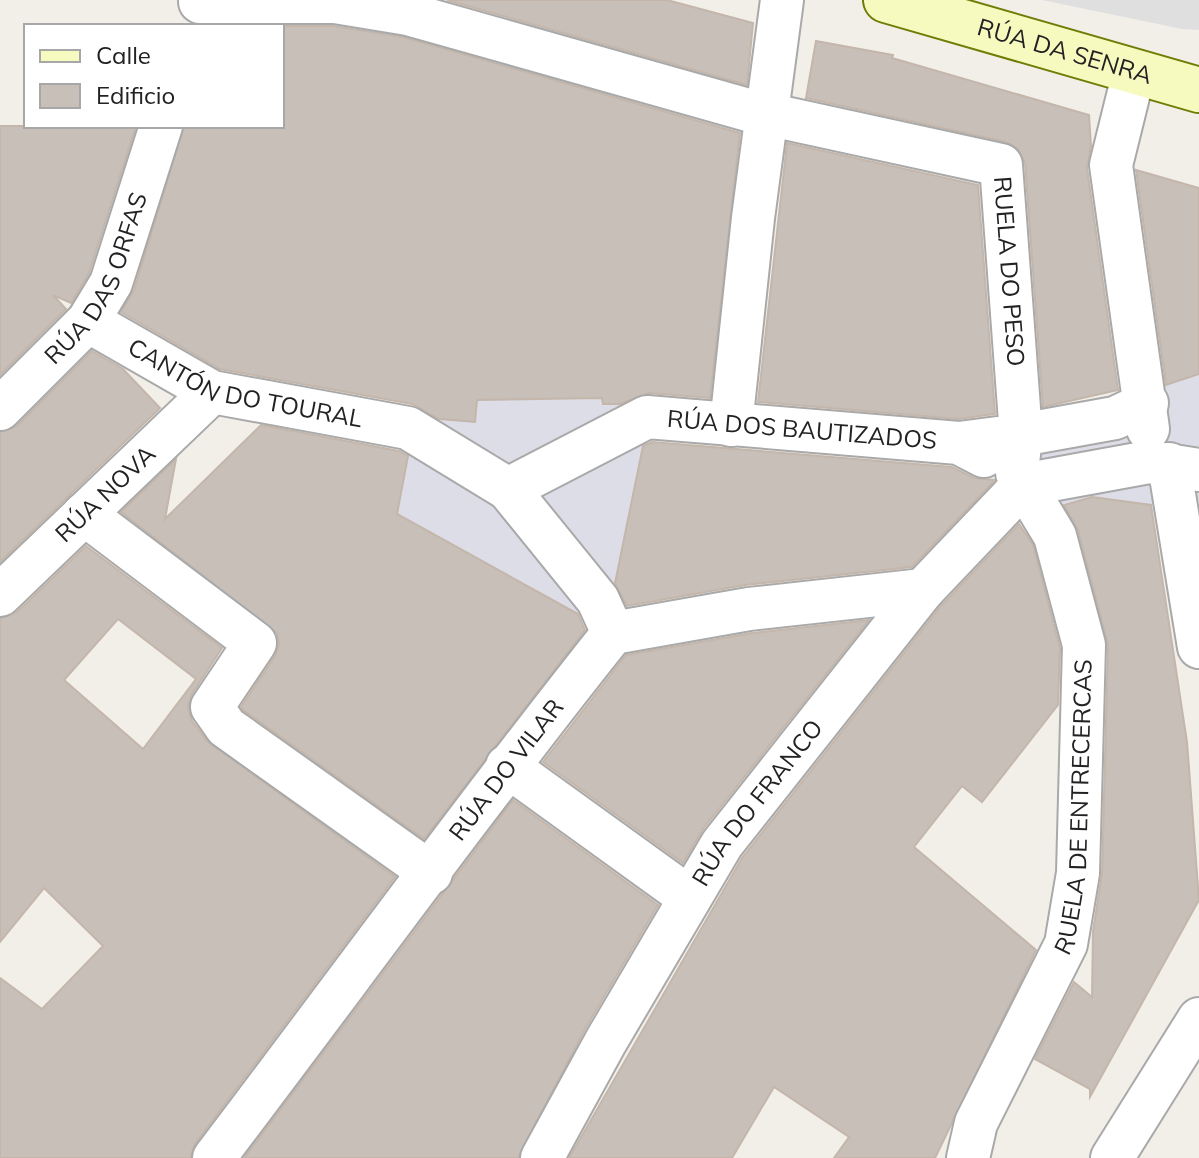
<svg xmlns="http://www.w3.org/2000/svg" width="1199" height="1158" font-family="Mulish,sans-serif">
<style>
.residential{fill:#e0dfdf}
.plaza{fill:#dddde8}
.building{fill:#c7bfb8;stroke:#c4b6ab;stroke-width:2;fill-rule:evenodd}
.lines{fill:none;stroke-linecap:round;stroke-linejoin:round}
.street-casing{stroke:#a9a9a9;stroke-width:46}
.secondary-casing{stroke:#707d05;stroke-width:48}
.street{stroke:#fff;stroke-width:42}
.secondary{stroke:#f7fabf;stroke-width:44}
.labels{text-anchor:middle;stroke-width:7;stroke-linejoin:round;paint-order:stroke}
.street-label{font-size:24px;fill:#222;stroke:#fff}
</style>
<rect width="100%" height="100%" fill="#f2efe9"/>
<path class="residential" d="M1042,0H1199V30L1182,29Z"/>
<g class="plaza">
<path d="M1199,374V501L1153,506L1092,497L1055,507L1021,435Z"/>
<path d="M625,398H649L645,439L613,589L584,617L397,514L413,417L475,422L477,400L602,399L603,404H625Z"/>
</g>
<g class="building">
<path d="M447,0H667L753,23L747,85Z"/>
<path d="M282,26H333L403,37L740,133L710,398L649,393L620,404H603L602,398L477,400L475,422L439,419L412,404L220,369L121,312L134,290L184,126H282Z"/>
<path d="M816,41L893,55L892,58L1089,115L1091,146L1087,168L1118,390L1043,407L1025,163L1018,149L1006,142L806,98Z"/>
<path d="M0,126H136L89,273L71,303L53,295L66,309L0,375Z"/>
<path d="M787,143L978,185L995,414L958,419L758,402Z"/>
<path d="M1136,170L1199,188V374L1166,385Z"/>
<path d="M92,351L123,369L160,408L0,562V432L17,426Z"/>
<path d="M261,425L399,451L408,456L397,514L578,614L585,630L424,839L243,710L241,707L275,656L279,644L277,633L121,512L176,459L165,519Z"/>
<path d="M652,442L952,467L974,478L995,480L912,567L745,585L627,606L615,583L643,446Z"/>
<path d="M1092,497L1151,505L1187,742L1199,900L1090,1097V1089L1035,1059L1074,982L1092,997L1093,931L1102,874L1108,645L1078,530L1064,505Z"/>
<path d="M1019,524L1033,545L1060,648L1058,705L982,802L962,786L914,847L1036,950L935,1158H834L849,1137L774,1087L732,1158H569L742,858L941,606Z"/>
<path d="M86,546L222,648L192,694L188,706L192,721L207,741L395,877L195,1144L190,1158H0V978L42,1009L103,946L44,888L0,942V618L17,612ZM118,619L196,679L143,749L64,680Z"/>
<path d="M869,620L703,829L683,863L543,762L626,655L752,633Z"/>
<path d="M513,800L658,905L585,1029L518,1158H244Z"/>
</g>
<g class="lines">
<g class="street-casing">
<g id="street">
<path id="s1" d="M200,2H335L408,14L748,110L1001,165L1021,435L959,443"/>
<path d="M1134,72L1111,165L1148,429"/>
<path id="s2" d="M88,321L212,392L408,428L508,489L598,600L613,633"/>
<path id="s3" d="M0,409L88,321L111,283L161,126"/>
<path d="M731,425L753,218L782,0"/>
<path d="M1169,464L1199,647"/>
<path id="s4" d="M508,489L647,417L959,443L984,456"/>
<path d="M84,514L255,643L212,707L226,727L431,873"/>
<path id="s5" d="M0,595L212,392"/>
<path d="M507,766L690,898"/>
<path id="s6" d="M214,1158C347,983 476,805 613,633L749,609L923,590"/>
<path id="s7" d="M542,1158L606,1041L722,844L923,590L1023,485L1149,462L1199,470"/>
<path id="s8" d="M968,1158L976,1123L1066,944L1078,873L1084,645L1055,536L1017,473L1021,435L1115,418L1147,403"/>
<path d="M1112,1158L1199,1019"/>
</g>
</g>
<g class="secondary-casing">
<g id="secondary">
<path id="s9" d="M886,0L1199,90"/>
</g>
</g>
<use href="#street" class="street"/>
<use href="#secondary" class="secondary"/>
</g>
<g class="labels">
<g class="street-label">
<text dy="8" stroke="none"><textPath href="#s9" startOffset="186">RÚA DA SENRA</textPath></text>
<text dy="8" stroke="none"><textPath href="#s1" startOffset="928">RUELA DO PESO</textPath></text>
<text dy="8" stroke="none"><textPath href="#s3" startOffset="166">RÚA DAS ORFAS</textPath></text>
<text dy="8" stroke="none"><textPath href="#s2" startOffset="172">CANTÓN DO TOURAL</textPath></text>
<text dy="8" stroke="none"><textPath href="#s4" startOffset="312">RÚA DOS BAUTIZADOS</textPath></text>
<text dy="8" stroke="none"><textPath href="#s5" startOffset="146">RÚA NOVA</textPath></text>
<text dy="8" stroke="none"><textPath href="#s6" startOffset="486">RÚA DO VILAR</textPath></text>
<text dy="8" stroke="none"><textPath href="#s7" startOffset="416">RÚA DO FRANCO</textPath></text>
<text dy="8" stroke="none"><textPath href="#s8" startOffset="374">RUELA DE ENTRECERCAS</textPath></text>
</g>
</g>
<rect x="24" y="24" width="260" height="104" fill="#ffffff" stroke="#a7a7a7" stroke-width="2"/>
<rect x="40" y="50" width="40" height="12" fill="#f7fabf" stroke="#a7a7a7" stroke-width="2"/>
<text x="96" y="64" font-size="24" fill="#222222">Calle</text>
<rect x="40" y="84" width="40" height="24" fill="#c7bfb8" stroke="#a7a7a7" stroke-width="2"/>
<text x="96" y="104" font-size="24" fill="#222222">Edificio</text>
</svg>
